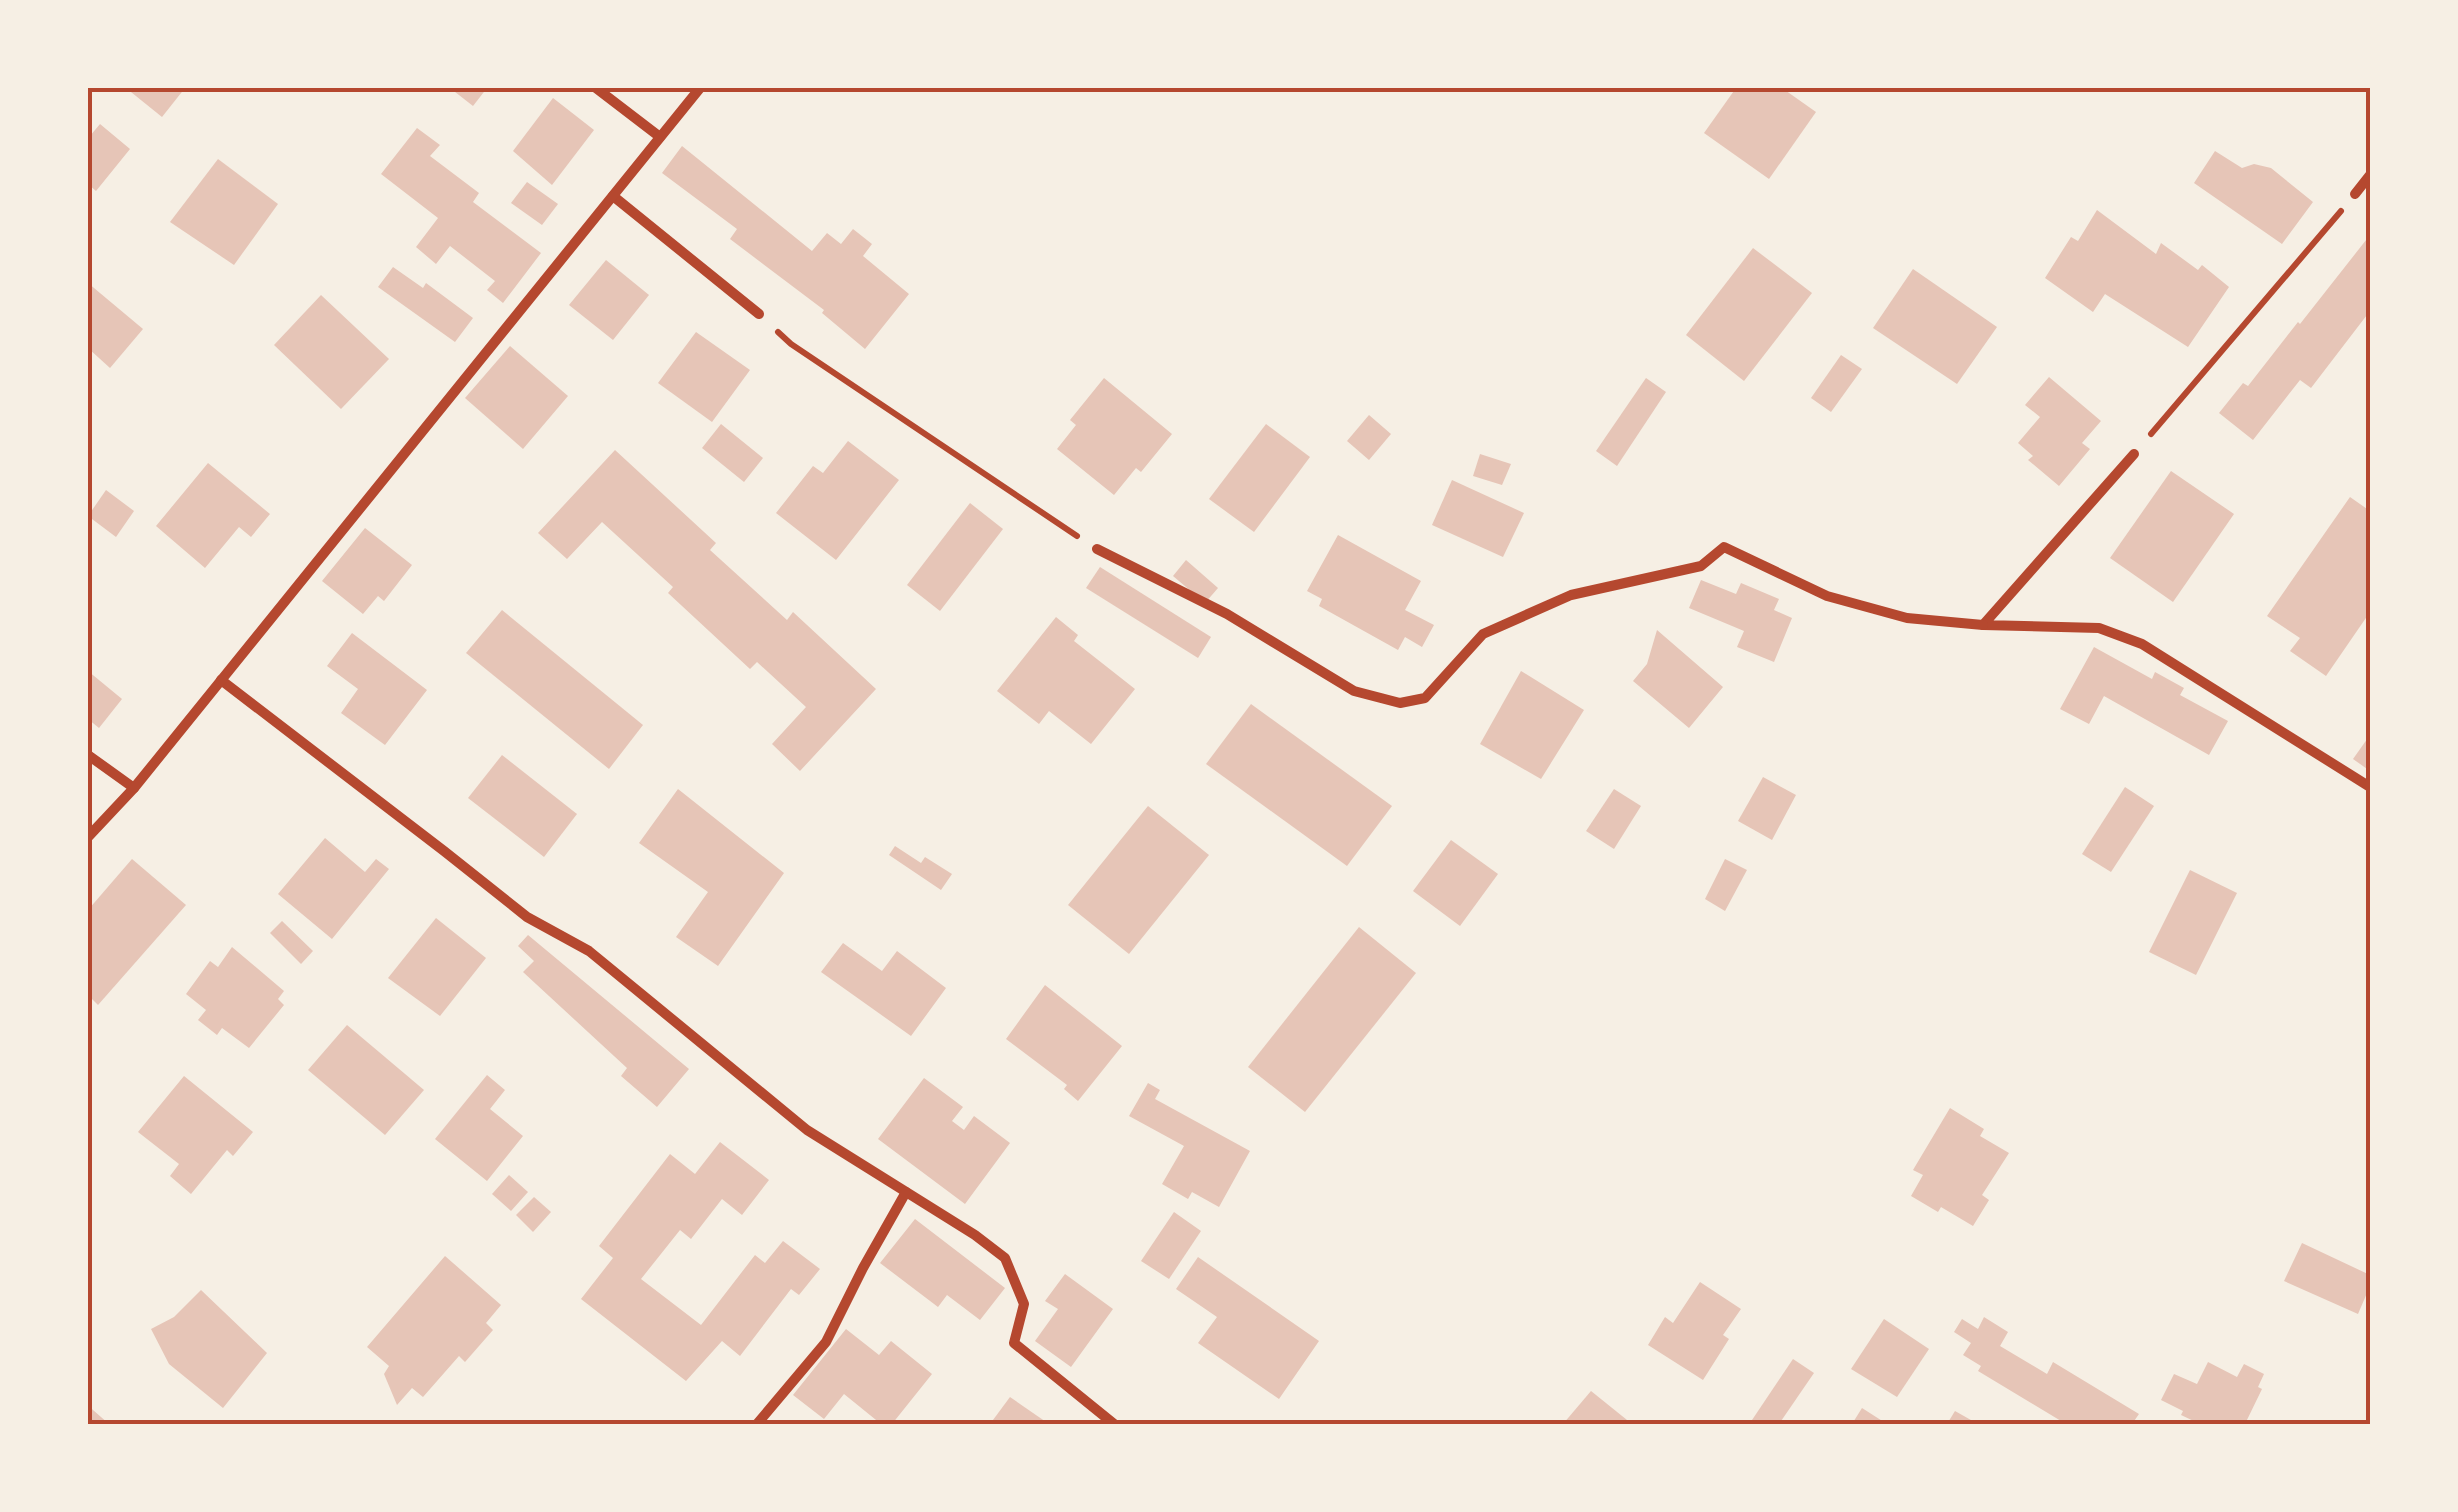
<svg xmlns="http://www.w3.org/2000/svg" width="2458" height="1512" font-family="Montserrat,sans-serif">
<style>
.building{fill:#e6c5b7}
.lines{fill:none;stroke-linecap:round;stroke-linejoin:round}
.path{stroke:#b5482f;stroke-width:6}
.minor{stroke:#b5482f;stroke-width:10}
.neatline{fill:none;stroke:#b5482f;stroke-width:4}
</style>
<rect width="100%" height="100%" fill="#f6efe4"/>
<g class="building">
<path d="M126,88H185L162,117Z"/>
<path d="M450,88H487L473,106Z"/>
<path d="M1736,88H1782L1816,112L1769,179L1704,133Z"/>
<path d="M553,98L594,130L552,185L513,151Z"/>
<path d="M100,124L130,149L96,191L88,184V135L90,136Z"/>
<path d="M417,128L440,145L430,156L479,193L473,202L541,253L503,303L487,290L495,281L450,246L436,264L416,247L438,218L381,174Z"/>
<path d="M682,146L812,251L827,233L841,244L853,229L872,244L863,256L909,294L865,349L822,313L824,310L730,239L737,229L662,173Z"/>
<path d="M2215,151L2242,168L2254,164L2271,168L2313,202L2282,244L2194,183Z"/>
<path d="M218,159L278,204L234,265L170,222Z"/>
<path d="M527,182L558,204L542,225L511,203Z"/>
<path d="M2097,210L2156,254L2161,243L2198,270L2202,265L2229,287L2188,347L2105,294L2093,312L2045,278L2071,237L2078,241Z"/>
<path d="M2370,235V311L2311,388L2300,380L2253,440L2219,413L2243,383L2248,386L2298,322L2300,324Z"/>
<path d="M1753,248L1812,293L1744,381L1686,335Z"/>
<path d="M606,260L649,295L613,340L569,305Z"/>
<path d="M393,267L423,288L426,283L473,318L455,342L378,287Z"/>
<path d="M1913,269L1997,327L1957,384L1873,328Z"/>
<path d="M88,283L143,329L110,368L88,348Z"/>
<path d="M321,295L389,359L341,409L274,345Z"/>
<path d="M696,332L750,370L712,422L658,383Z"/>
<path d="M510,346L568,396L523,449L465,398Z"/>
<path d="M1841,355L1862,369L1831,412L1811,398Z"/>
<path d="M2049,377L2101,421L2082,443L2090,449L2059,486L2028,460L2033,456L2018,443L2040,417L2025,405Z"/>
<path d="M1104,378L1172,434L1141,472L1136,468L1114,495L1057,449L1076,425L1070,420Z"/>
<path d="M1646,378L1666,392L1617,466L1596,451Z"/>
<path d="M1369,415L1391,434L1369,460L1347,441Z"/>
<path d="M721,424L763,458L744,482L702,448Z"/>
<path d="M1266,424L1310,457L1254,532L1209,499Z"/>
<path d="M848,441L899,480L836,560L776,513L813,466L823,473Z"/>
<path d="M615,450L716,543L710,550L787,620L793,612L876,689L800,771L772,744L806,707L757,662L750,669L668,593L673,587L602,522L567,559L538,533Z"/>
<path d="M1480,454L1511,464L1502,485L1473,476Z"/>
<path d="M208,463L270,514L251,537L239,527L205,568L156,526Z"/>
<path d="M2171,471L2234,514L2173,602L2110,558Z"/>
<path d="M1452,480L1524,513L1503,557L1432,525Z"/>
<path d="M106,490L134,511L116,537L88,516Z"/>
<path d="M2350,497L2370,511V612L2326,676L2290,651L2300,638L2267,616Z"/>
<path d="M970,503L1003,529L940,611L907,585Z"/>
<path d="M365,528L412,565L384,601L378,596L363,614L322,581Z"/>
<path d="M1338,535L1421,581L1405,610L1434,625L1422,647L1405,637L1398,650L1319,606L1322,599L1307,591Z"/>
<path d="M1186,560L1218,588L1205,603L1173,576Z"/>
<path d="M1100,567L1211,637L1198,658L1086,588Z"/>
<path d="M1701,580L1736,594L1741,583L1779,599L1774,610L1792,618L1774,662L1737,647L1744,631L1689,608Z"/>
<path d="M502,610L643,725L609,769L466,653Z"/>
<path d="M1056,617L1078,635L1074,641L1135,689L1091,744L1049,711L1039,724L997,691Z"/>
<path d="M1657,630L1723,687L1689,728L1633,681L1647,664Z"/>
<path d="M352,633L427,690L385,745L341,713L358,689L327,666Z"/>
<path d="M2094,647L2152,679L2155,672L2184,688L2180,695L2228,721L2209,755L2104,696L2089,724L2060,709Z"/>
<path d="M88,671L122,699L99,728L88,719Z"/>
<path d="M1521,671L1584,710L1541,779L1480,744Z"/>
<path d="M1251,704L1392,806L1347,866L1206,764Z"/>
<path d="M2370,735V771L2353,759Z"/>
<path d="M502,755L577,814L544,857L468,798Z"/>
<path d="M1763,777L1796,795L1772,840L1738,821Z"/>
<path d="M2125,787L2154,806L2111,872L2082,854Z"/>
<path d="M678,789L784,873L718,966L676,937L708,892L639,843Z"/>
<path d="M1614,789L1641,806L1614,849L1586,831Z"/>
<path d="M1148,806L1209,855L1129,954L1068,905Z"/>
<path d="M325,838L365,872L376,859L389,869L332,939L278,894Z"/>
<path d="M1451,840L1498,874L1460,926L1413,891Z"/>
<path d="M895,846L921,863L925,857L952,874L941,890L889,855Z"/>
<path d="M132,859L186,905L98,1005L88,995V910Z"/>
<path d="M1725,859L1747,870L1725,911L1705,899Z"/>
<path d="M2190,870L2237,893L2196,975L2149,952Z"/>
<path d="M436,918L486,958L440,1016L388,978Z"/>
<path d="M282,921L313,951L301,964L270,933Z"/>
<path d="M1359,927L1416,973L1305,1112L1248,1067Z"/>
<path d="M528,935L689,1069L657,1107L621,1076L627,1068L523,972L534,961L518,946Z"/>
<path d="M843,943L882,971L897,951L946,988L911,1036L821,972Z"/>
<path d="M232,947L284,991L278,999L284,1005L249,1048L222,1028L217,1035L198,1020L206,1010L186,994L210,961L218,967Z"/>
<path d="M1045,985L1122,1046L1078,1101L1064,1089L1067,1085L1006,1039Z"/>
<path d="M347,1025L424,1090L385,1135L308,1070Z"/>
<path d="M487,1075L505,1090L490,1109L523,1136L487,1181L435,1139Z"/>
<path d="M184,1076L253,1132L233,1156L227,1150L191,1194L170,1176L179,1164L138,1132Z"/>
<path d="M924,1078L963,1107L952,1121L964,1130L974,1116L1010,1143L965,1204L878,1139Z"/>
<path d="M1148,1083L1160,1090L1155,1099L1250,1151L1219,1207L1192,1192L1188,1199L1162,1184L1184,1146L1129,1116Z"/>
<path d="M1950,1108L1984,1129L1980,1136L2009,1153L1982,1195L1989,1200L1973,1226L1941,1207L1938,1212L1911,1196L1923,1175L1913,1170Z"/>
<path d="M720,1142L769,1180L742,1215L722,1199L691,1239L680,1230L641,1279L701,1325L755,1255L765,1263L783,1241L820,1269L799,1295L791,1289L740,1356L722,1341L686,1381L581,1299L613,1258L599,1246L670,1154L695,1174Z"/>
<path d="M509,1175L528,1192L511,1211L492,1194Z"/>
<path d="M534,1197L551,1212L533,1232L516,1215Z"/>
<path d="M1174,1212L1201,1231L1169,1279L1141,1261Z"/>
<path d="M915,1219L1005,1288L980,1320L947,1295L938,1307L880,1263Z"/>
<path d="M2302,1243L2370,1275V1286L2358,1314L2284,1281Z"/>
<path d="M445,1256L501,1305L486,1323L493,1330L465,1362L459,1356L423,1397L412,1388L397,1405L384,1374L389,1366L367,1347Z"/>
<path d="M1198,1257L1319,1341L1279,1399L1198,1343L1217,1317L1176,1289Z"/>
<path d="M1065,1274L1113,1309L1071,1367L1035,1341L1058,1309L1045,1301Z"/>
<path d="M1700,1282L1741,1309L1723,1335L1729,1339L1703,1380L1648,1345L1665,1317L1673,1323Z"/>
<path d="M201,1290L267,1353L223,1408L169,1364L151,1329L174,1317Z"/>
<path d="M1984,1317L2008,1332L2000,1346L2047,1374L2053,1362L2139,1414L2132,1424H2066L1978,1371L1981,1366L1963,1355L1971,1343L1954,1332L1962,1319L1978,1329Z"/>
<path d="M1884,1319L1929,1349L1897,1397L1851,1369Z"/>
<path d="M846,1329L879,1355L891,1341L932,1374L892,1424H881L844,1394L824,1419L793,1395Z"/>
<path d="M1793,1359L1814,1373L1779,1424H1752L1750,1423Z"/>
<path d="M2208,1362L2237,1377L2244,1364L2264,1374L2258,1387L2262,1389L2245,1424H2200L2181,1415L2183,1411L2161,1400L2174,1374L2197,1384Z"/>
<path d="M1591,1391L1632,1424H1563Z"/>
<path d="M1010,1397L1049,1424H990Z"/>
<path d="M88,1405L93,1410L109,1424H88Z"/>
<path d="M1862,1408L1887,1424H1852Z"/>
<path d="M1955,1411L1978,1424H1947Z"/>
</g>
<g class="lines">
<g class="path">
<path d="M778,332L791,344L1077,536"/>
<path d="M2151,434L2341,211"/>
</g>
<g class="minor">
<path d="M596,88L660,137"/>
<path d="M2355,194L2370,175"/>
<path d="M613,196L759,314"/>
<path d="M2134,454L1983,625L2099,628L2142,644L2370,787"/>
<path d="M1097,549L1227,614L1354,691L1400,703L1425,698L1483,634L1571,595L1701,566L1724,547L1827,596L1907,618L1983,625"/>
<path d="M221,680L444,851L527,917L589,951L807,1130L975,1235L1005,1258L1024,1304L1014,1343L1114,1424"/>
<path d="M88,755L134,788"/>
<path d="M88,837L134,788L700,88"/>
<path d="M757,1424L826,1342L863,1268L906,1192"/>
</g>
</g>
<rect width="2458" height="1512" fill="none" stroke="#f6efe4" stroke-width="180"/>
<rect x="90" y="90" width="2278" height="1332" class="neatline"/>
</svg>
